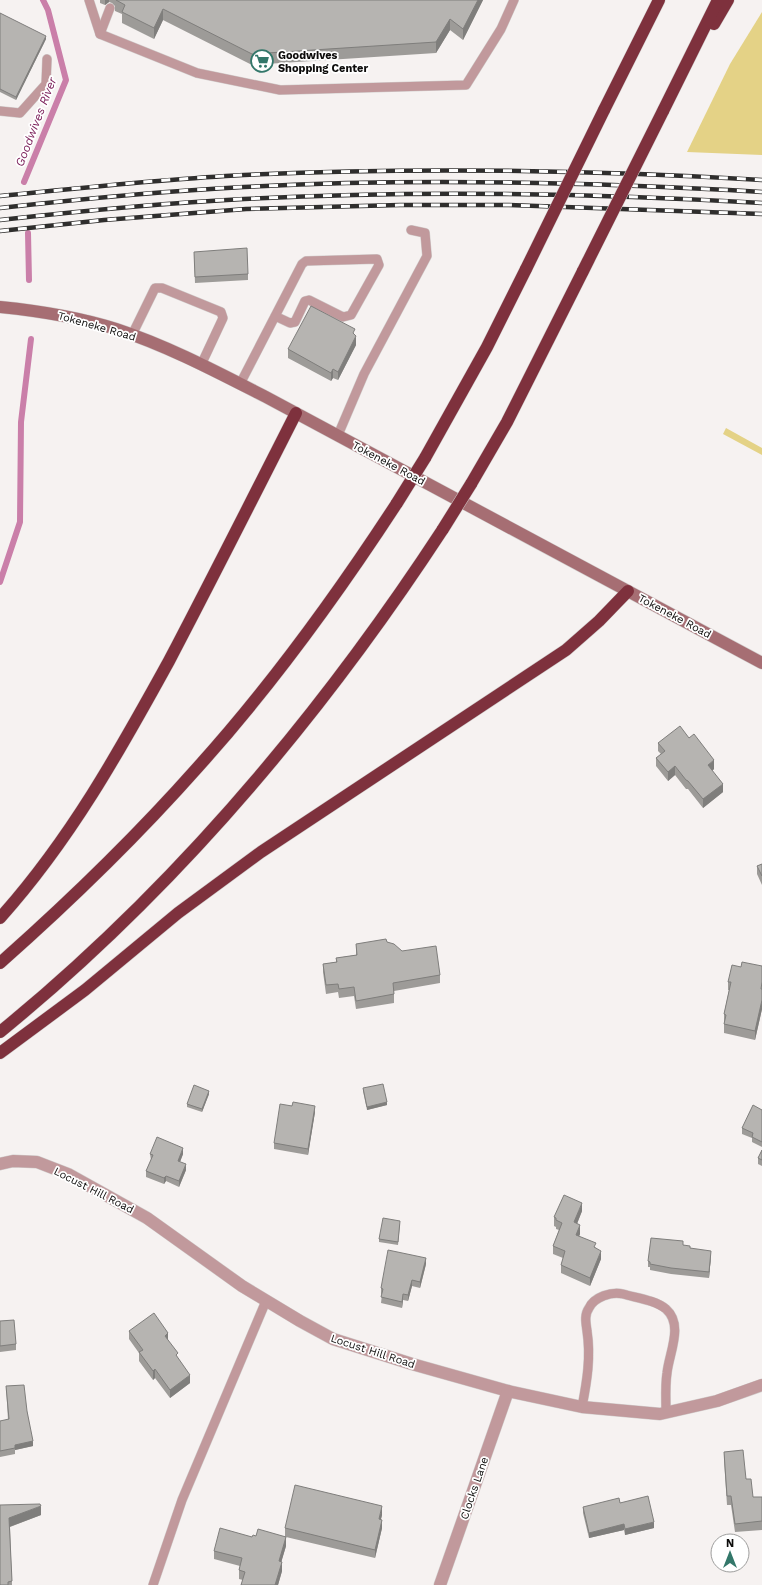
<svg xmlns="http://www.w3.org/2000/svg" width="762" height="1585" font-family="'Work Sans',sans-serif">
<style>
.green{fill:#e4d286}
.lines{fill:none;stroke-linecap:round;stroke-linejoin:round}
.stream{stroke:#ca7fa9;stroke-width:6}
.lane-casing{stroke:#d1cdcc;stroke-width:10}
.street-casing{stroke:#d1cdcc;stroke-width:13}
.secondary-casing{stroke:#d1cdcc;stroke-width:13}
.highway-casing{stroke:#d1cdcc;stroke-width:13}
.lane{stroke:#c1999c;stroke-width:9}
.street{stroke:#c1999c;stroke-width:12}
.secondary{stroke:#a66e73;stroke-width:12}
.highway{stroke:#7e313d;stroke-width:12}
.rail-casing{stroke:#2f2e2d;stroke-width:4.5}
.rail{stroke:#fff;stroke-width:3;stroke-dasharray:9;stroke-linecap:butt}
.highway-bridge-casing{stroke:#d1cdcc;stroke-width:13;stroke-linecap:butt}
.highway-bridge{stroke:#7e313d;stroke-width:12}
.wall{fill:#9d9b98}
.shaded-wall{fill:#7f7e7c}
.building{fill:#b6b4b1;stroke:#7f7e7c}
.labels{text-anchor:middle;stroke-width:3.5;stroke-linejoin:round;paint-order:stroke}
.poi-label{font-size:11px;font-weight:bold;fill:#0d0c0b;stroke:#fff;text-anchor:start}
.street-label{font-size:11px;fill:#0d0c0b;stroke:#fff}
.water-label{font-size:12px;font-style:italic;fill:#7d235c;stroke:#fff}
</style>
<rect width="100%" height="100%" fill="#f6f2f1"/>
<g class="green">
<path d="M762,12V155L687,152L730,64Z"/>
<path d="M726,428L762,448V455L723,434Z"/>
</g>
<g class="lines">
<g class="stream">
<path d="M24,182L66,80L48,10L43,0"/>
<path d="M28,233L29,280"/>
<path d="M0,582L20,522L21,422L31,339"/>
</g>
<g class="lane-casing">
<g id="lane">
<path d="M89,0L100,34L197,73L280,90L466,85L501,29L514,0"/>
<path d="M100,34L110,8"/>
<path d="M0,111L20,113L46,84L47,59"/>
<path d="M132,335L155,288H162L221,312L223,318L201,365"/>
<path d="M240,384L302,264L306,261L377,259L379,265L351,315L343,317L309,300L305,301L295,322L290,323L275,316"/>
<path d="M338,435L364,374L427,256L425,233L411,230"/>
<path d="M582,1407C587,1381 591,1357 587,1331C586,1323 584,1315 589,1308C594,1297 612,1291 623,1294C637,1298 655,1300 666,1309C684,1325 669,1353 667,1373C665,1386 666,1400 666,1412"/>
<path d="M153,1585L182,1500L266,1301"/>
</g>
</g>
<g class="street-casing">
<g id="street">
<path d="M0,1164L13,1161L37,1162L68,1174L147,1218L242,1286L300,1321L333,1339L412,1364L508,1391L582,1407L660,1414L717,1401L762,1385"/>
<path d="M440,1585L508,1391"/>
</g>
</g>
<g class="secondary-casing">
<path id="secondary" d="M0,307C40,311 78,317 116,329C168,346 217,372 266,397L762,663"/>
</g>
<g class="highway-casing">
<g id="highway">
<path d="M714,24L728,0"/>
<path d="M604,110L659,0"/>
<path d="M663,111L718,0"/>
<path d="M425,458L487,347L526,269"/>
<path d="M471,484L507,422L583,271"/>
<path d="M0,918C70,840 119,752 169,661C212,579 254,496 296,413"/>
<path d="M0,963C70,901 136,837 198,767C272,685 337,595 397,503"/>
<path d="M0,1032C174,890 320,717 443,529"/>
<path d="M0,1053L85,990L178,913L261,852L566,650L599,621L628,591"/>
</g>
</g>
<use href="#lane" class="lane"/>
<use href="#street" class="street"/>
<use href="#secondary" class="secondary"/>
<use href="#highway" class="highway"/>
<g class="rail-casing">
<g id="rail">
<path d="M0,196C81,188 163,179 244,175C417,167 590,170 762,180"/>
<path d="M0,208C81,199 163,191 244,187C417,178 590,182 762,192"/>
<path d="M0,220C81,211 163,203 244,199C417,190 590,193 762,203"/>
<path d="M0,231L104,220L246,209L400,205H509L762,214"/>
</g>
</g>
<use href="#rail" class="rail"/>
<g class="highway-bridge-casing">
<g id="highway-bridge">
<path d="M526,269L604,110"/>
<path d="M583,271L663,111"/>
<path d="M397,503L425,458"/>
<path d="M443,529L471,484"/>
</g>
</g>
<use href="#highway-bridge" class="highway-bridge"/>
</g>
<g class="wall">
<path d="M100,0H483L463,40L450,30L436,53L252,65L163,20L154,39L122,23V14L115,11V6L112,3L109,2L105,5L100,3Z"/>
<path d="M0,13L46,39L16,100L0,92Z"/>
<path d="M194,252L248,274V280L195,283Z"/>
<path d="M355,335L356,345L338,380L333,378L331,381L288,358V349Z"/>
<path d="M658,743L714,769L712,771L723,792L703,808L688,789H686L675,775L668,781L656,766V758L661,754L658,751Z"/>
<path d="M762,864V885L757,874V866Z"/>
<path d="M387,942L440,975V983L394,991V1003L356,1009L354,996L339,998L338,992L326,994L323,972V964L336,962V958L356,955V944Z"/>
<path d="M762,966V1009L755,1040L724,1033V1014L729,990H728V982L741,967Z"/>
<path d="M363,1088L387,1105L367,1110L363,1091Z"/>
<path d="M209,1094L202,1112L187,1107V1104Z"/>
<path d="M762,1110V1147L752,1142V1138L742,1134V1128Z"/>
<path d="M315,1112L308,1155L274,1149V1143Z"/>
<path d="M762,1150V1166L758,1164V1158Z"/>
<path d="M150,1154H183L180,1162L186,1170L179,1187L166,1181L164,1184L146,1177V1171L151,1160Z"/>
<path d="M582,1211L577,1224L580,1234L579,1236L596,1248L601,1259L590,1286L561,1273V1265L563,1258L553,1254V1246L559,1230L556,1229V1227L554,1226V1217Z"/>
<path d="M400,1224L398,1245L379,1242V1239Z"/>
<path d="M683,1245L711,1256L709,1278L671,1274L650,1270V1267H648V1261Z"/>
<path d="M426,1264L420,1288L412,1286L408,1301L403,1300L402,1308L381,1303L382,1294H381V1288Z"/>
<path d="M0,1321L16,1344V1350L0,1352Z"/>
<path d="M129,1331L168,1340L178,1358L190,1383L170,1398L155,1378L153,1380L139,1361V1353L129,1339Z"/>
<path d="M6,1386L27,1411L33,1446L15,1450V1454L0,1457V1421L8,1420Z"/>
<path d="M724,1452L746,1479L753,1497H762V1530L735,1532L731,1505H727L724,1460Z"/>
<path d="M620,1503L654,1528L625,1535L624,1530L589,1538L583,1513V1507Z"/>
<path d="M0,1505L41,1515L10,1527L12,1585H0Z"/>
<path d="M382,1515L381,1519L382,1528L375,1558L286,1537V1546L281,1562L282,1571L278,1585H241L243,1580L239,1579V1570L240,1566L214,1559V1551L256,1536L285,1537V1528Z"/>
</g>
<g class="shaded-wall">
<path d="M105,0H109V2L105,5Z"/>
<path d="M478,0H483L463,40V29Z"/>
<path d="M163,9V20L154,39V28Z"/>
<path d="M450,19V30L436,53V42Z"/>
<path d="M46,36V39L16,100V97Z"/>
<path d="M356,336V345L338,380V372Z"/>
<path d="M333,369V378L331,381V373Z"/>
<path d="M714,760V769L708,774V765Z"/>
<path d="M675,766V775L668,781V772Z"/>
<path d="M723,784V792L703,808V799Z"/>
<path d="M762,1000V1009L755,1040V1031Z"/>
<path d="M209,1091V1094L202,1112V1109Z"/>
<path d="M387,1102V1105L367,1110V1107Z"/>
<path d="M315,1106V1112L308,1155V1149Z"/>
<path d="M183,1148V1154L178,1167V1161Z"/>
<path d="M186,1164V1170L179,1187V1181Z"/>
<path d="M166,1176V1181L164,1184V1178Z"/>
<path d="M582,1203V1211L574,1231V1222Z"/>
<path d="M580,1225V1234L576,1243V1235Z"/>
<path d="M601,1251V1259L590,1286V1278Z"/>
<path d="M711,1251V1256L709,1278V1272Z"/>
<path d="M426,1258V1264L420,1288V1282Z"/>
<path d="M412,1280V1286L408,1301V1295Z"/>
<path d="M403,1294V1300L402,1308V1302Z"/>
<path d="M168,1333V1342L165,1336Z"/>
<path d="M155,1369V1378L153,1380V1371Z"/>
<path d="M190,1375V1383L170,1398V1390Z"/>
<path d="M33,1441V1446L15,1450V1445Z"/>
<path d="M41,1506V1515L9,1527V1518Z"/>
<path d="M382,1506V1515L379,1527V1519Z"/>
<path d="M382,1520V1528L375,1558V1550Z"/>
<path d="M654,1522V1528L625,1535V1529Z"/>
<path d="M624,1524V1530L589,1538V1533Z"/>
<path d="M286,1537V1546L279,1570V1561Z"/>
<path d="M282,1562V1571L278,1585H275Z"/>
</g>
<g class="building">
<path d="M116,0H478L463,29L450,19L436,42L252,54L163,9L154,28L122,12L125,5Z"/>
<path d="M0,13L46,36L16,97L0,89Z"/>
<path d="M247,248L248,274L195,277L194,252Z"/>
<path d="M311,306L355,329L353,333L356,336L338,372L333,369L331,373L288,349Z"/>
<path d="M680,726L689,738L694,734L714,760L708,765L723,784L703,799L688,781L686,780L675,766L668,772L656,758L665,751L658,743Z"/>
<path d="M762,864V876L757,866Z"/>
<path d="M386,939L387,942L394,944L402,951L436,946L440,975L393,983L394,994L356,1001L354,987L339,989L338,984L326,985L323,964L337,962L336,958L357,955L356,944Z"/>
<path d="M742,962L762,966V982L761,989H762V1000L755,1031L724,1024L726,1015L724,1014L731,982H728L732,965L741,967Z"/>
<path d="M383,1084L387,1102L367,1107L363,1088Z"/>
<path d="M194,1085L209,1091L202,1109L187,1104Z"/>
<path d="M293,1102L315,1106L308,1149L274,1143L280,1104L292,1106Z"/>
<path d="M753,1105L762,1110V1142L752,1137L753,1133L742,1128Z"/>
<path d="M157,1137L183,1148L178,1161L186,1164L179,1181L166,1176L164,1178L146,1171L153,1155L150,1154Z"/>
<path d="M762,1150V1160L758,1158Z"/>
<path d="M564,1195L582,1203L574,1222L580,1225L576,1235L596,1243L594,1247L601,1251L590,1278L561,1265L565,1251L553,1246L562,1223L556,1220V1218L554,1217Z"/>
<path d="M383,1218L400,1221L398,1242L379,1239Z"/>
<path d="M651,1238L683,1241V1245L690,1246V1248L711,1251L709,1272L671,1268L650,1264V1262L648,1261Z"/>
<path d="M388,1250L426,1258L420,1282L412,1280L408,1295L403,1294L402,1302L381,1297L383,1289L381,1288Z"/>
<path d="M154,1313L168,1333L165,1336L178,1353L176,1355L190,1375L170,1390L155,1369L153,1371L139,1352L143,1350L129,1331Z"/>
<path d="M14,1320L16,1344L0,1346V1321Z"/>
<path d="M24,1385L27,1411L33,1441L15,1445V1448L0,1451V1421L9,1419L6,1386Z"/>
<path d="M743,1450L746,1479H751L753,1497H762V1521L735,1524L731,1496H727L724,1452Z"/>
<path d="M295,1485L382,1506L379,1519L382,1520L375,1550L285,1528Z"/>
<path d="M648,1496L654,1522L625,1529L624,1524L589,1533L583,1507L619,1498L620,1503Z"/>
<path d="M40,1504L41,1506L9,1518L12,1581L8,1582V1585H0V1505Z"/>
<path d="M220,1528L252,1537L253,1535L256,1536L258,1529L286,1537L279,1561L282,1562L275,1585H241L245,1572L239,1570L242,1558L214,1551Z"/>
</g>
<defs>
<g id="supermarket-ring" transform="scale(1.15)"><circle r="9.5" fill="#fff" stroke="#33776a" stroke-width="1.5"/><path d="M-6-5.5h2.5l.6 2H6L4.5 2H-2.5L-4.4-4H-6ZM-1.5 3.2a1.3 1.3 0 1 0 .1 0ZM3 3.2a1.3 1.3 0 1 0 .1 0Z" fill="#33776a"/></g>
</defs>
<g fill-rule="evenodd">
<use href="#supermarket-ring" x="262" y="61"/>
</g>
<g class="labels">
<g class="poi-label">
<text x="278" y="59">Goodwives<tspan x="278" dy="13">Shopping Center</tspan></text>
</g>
<g class="street-label">
<text transform="translate(97 326) rotate(16)" y="4">Tokeneke Road</text>
<text transform="translate(389 463) rotate(28)" y="4">Tokeneke Road</text>
<text transform="translate(675 616) rotate(28)" y="4">Tokeneke Road</text>
<text transform="translate(94 1190) rotate(27)" y="4">Locust Hill Road</text>
<text transform="translate(373 1351) rotate(18)" y="4">Locust Hill Road</text>
<text transform="translate(474 1488) rotate(-71)" y="4">Clocks Lane</text>
</g>
<g class="water-label">
<text transform="translate(36 122) rotate(-69)" y="4">Goodwives River</text>
</g>
</g>
<g transform="translate(730 1553)"><circle r="19" fill="#ffffff" stroke="#9e9e9d"/>
<path d="M0-3L7 15L0 10L-7 15Z" fill="#33776a"/>
<text y="-6" font-size="11" font-weight="bold" text-anchor="middle" fill="#0d0c0b">N</text>
</g>
</svg>
